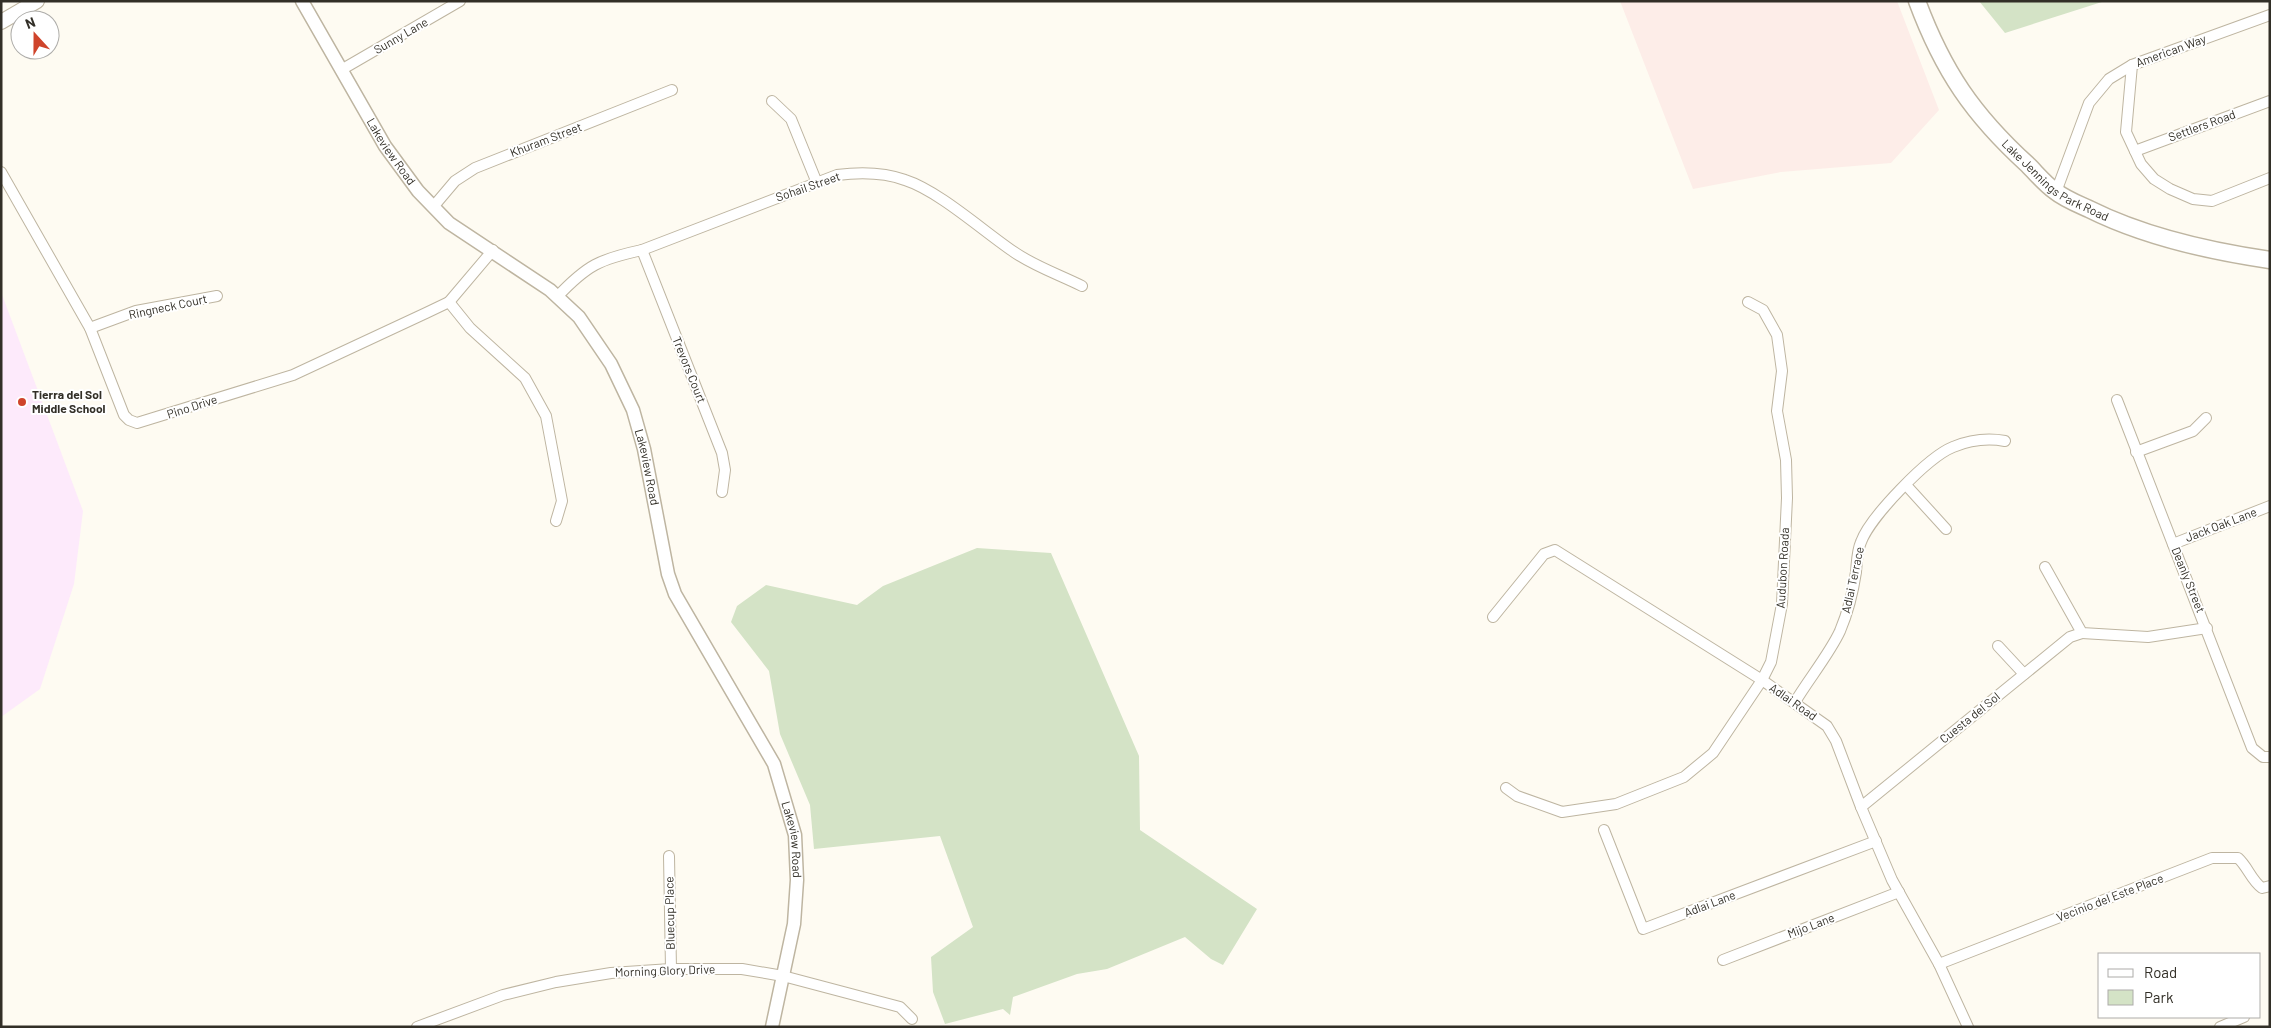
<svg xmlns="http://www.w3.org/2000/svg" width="2271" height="1028" font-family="Barlow,sans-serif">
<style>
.industrial{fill:#fdede8}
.education{fill:#fdeafb}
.green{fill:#d4e3c6}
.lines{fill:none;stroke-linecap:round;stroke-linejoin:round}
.minor-casing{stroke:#beb5a1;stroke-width:12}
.tertiary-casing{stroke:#beb5a1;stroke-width:15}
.secondary-casing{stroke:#beb5a1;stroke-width:16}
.primary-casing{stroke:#beb5a1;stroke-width:19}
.minor{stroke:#fff;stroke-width:10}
.tertiary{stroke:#fff;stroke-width:12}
.secondary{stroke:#fff;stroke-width:14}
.primary{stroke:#fff;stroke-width:16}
.poi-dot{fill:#cf442b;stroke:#fff;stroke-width:2}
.labels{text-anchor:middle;stroke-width:4;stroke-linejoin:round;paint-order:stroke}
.street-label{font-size:12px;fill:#322f27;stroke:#fff}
.poi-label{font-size:12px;font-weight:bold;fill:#322f27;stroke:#fff;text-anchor:start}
</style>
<rect width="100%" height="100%" fill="#fefbf2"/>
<path class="industrial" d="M1620,1H1897L1939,110L1891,163L1781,172L1693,189Z"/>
<path class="education" d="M1,292L83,511L74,584L40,689L1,717Z"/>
<g class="green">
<path d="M1979,1H2105L2005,33Z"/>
<path d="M977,548L1051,553L1139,756L1140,830L1257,909L1223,965L1211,959L1185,937L1107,969L1077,974L1013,997L1010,1015L1003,1009L945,1024L933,992L931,957L973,927L940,836L814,849L810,805L780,734L769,671L731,622L737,606L766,585L857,605L883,586Z"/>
</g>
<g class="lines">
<g class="minor-casing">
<g id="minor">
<path d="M2132,65L2126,132L2141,164L2154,179L2170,189L2193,199L2212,201L2270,178"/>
<path d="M341,70L460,1"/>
<path d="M772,101L791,119L817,183"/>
<path d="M2135,151L2270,101"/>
<path d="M1,172L90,328L124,415L129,420L137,423L293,375L426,313L449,302L493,250"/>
<path d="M2056,192L2089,103L2109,79L2132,65L2270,15"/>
<path d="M433,207L455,181L475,168L672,90"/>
<path d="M642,250L722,453L725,470L722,492"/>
<path d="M557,297C587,265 600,259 642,250L837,175C860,172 883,172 905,180C939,191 983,231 1014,252C1034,266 1060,275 1082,286"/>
<path d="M449,302L470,328L525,378L546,416L562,501L556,521"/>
<path d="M90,328L136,311L217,296"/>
<path d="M2117,400L2252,748L2263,757H2270"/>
<path d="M2136,452L2193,431L2206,418"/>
<path d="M1906,485L1946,529"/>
<path d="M2173,544L2270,506"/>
<path d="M2045,567L2082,633L2148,637L2207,628"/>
<path d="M1493,617L1544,554L1555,550L1762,680L1827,726L1836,741L1861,807L1892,880L1939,964L1968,1027"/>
<path d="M1998,646L2024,674"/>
<path d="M1795,702C1808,680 1830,653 1840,631C1848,612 1853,592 1856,572C1857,561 1857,551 1861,542C1870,517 1928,457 1953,447C1970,440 1988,438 2005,441"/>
<path d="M1506,788L1517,796L1562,812L1616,804L1684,777L1713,753L1762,680L1771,662L1782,604L1787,498L1786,460L1777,411L1782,371L1777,335L1763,310L1748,302"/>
<path d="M1861,807L2070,637L2082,633"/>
<path d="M1604,830L1643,929L1876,841"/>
<path d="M669,856L671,969"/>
<path d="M1723,960L1899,892"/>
<path d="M1939,964L2212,858H2238C2248,867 2251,880 2262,888L2270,886"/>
<path d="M417,1027L503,995L556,982L611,973L671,969H742L783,976L900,1007L912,1019"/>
<path d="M2220,1027L2244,1017"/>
</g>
</g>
<g class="tertiary-casing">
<g id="tertiary">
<path id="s1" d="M302,1L385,146L418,191L449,223L550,290L579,317L611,364L633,410L644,449L668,574L675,594L774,764L795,835L797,880L794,924L772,1027"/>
</g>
</g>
<g class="secondary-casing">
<path id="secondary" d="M1,22L37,1"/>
</g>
<g class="primary-casing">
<g id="primary">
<path id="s2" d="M1917,1C1943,71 1973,115 2028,165C2037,174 2045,184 2055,191C2065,199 2078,204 2089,209C2145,237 2208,251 2270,260"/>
</g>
</g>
<use href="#minor" class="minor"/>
<use href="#tertiary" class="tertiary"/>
<use href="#secondary" class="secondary"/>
<use href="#primary" class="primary"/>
</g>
<circle class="poi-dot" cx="22" cy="402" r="5"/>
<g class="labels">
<g class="street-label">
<text transform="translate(401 36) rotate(-30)" y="4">Sunny Lane</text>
<text transform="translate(2171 51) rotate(-20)" y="4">American Way</text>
<text transform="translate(2202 126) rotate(-20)" y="4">Settlers Road</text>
<text transform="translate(546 140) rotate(-21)" y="4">Khuram Street</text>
<text dy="4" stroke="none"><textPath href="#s1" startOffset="175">Lakeview Road</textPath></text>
<text dy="4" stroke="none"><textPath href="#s2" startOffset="232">Lake Jennings Park Road</textPath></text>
<text transform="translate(808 187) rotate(-19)" y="4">Sohail Street</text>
<text transform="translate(168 307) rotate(-12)" y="4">Ringneck Court</text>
<text transform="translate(689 370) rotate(68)" y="4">Trevors Court</text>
<text transform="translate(192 407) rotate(-18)" y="4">Pino Drive</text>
<text dy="4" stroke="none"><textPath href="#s1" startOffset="595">Lakeview Road</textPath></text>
<text transform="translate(2221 525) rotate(-21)" y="4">Jack Oak Lane</text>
<text transform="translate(1783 568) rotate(-87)" y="4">Audubon Roada</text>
<text transform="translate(1853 580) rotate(-78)" y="4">Adlai Terrace</text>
<text transform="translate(2188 580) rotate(68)" y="4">Deanly Street</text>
<text transform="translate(1793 702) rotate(35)" y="4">Adlai Road</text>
<text transform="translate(1970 718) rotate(-39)" y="4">Cuesta del Sol</text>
<text dy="4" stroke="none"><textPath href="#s1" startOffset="1000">Lakeview Road</textPath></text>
<text transform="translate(2110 898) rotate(-21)" y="4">Vecinio del Este Place</text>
<text transform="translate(1710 904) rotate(-21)" y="4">Adlai Lane</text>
<text transform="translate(670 913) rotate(-91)" y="4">Bluecup Place</text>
<text transform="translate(1811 926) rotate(-21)" y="4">Mijo Lane</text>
<text transform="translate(665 971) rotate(-2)" y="4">Morning Glory Drive</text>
</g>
<g class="poi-label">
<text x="32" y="399">Tierra del Sol<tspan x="32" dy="14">Middle School</tspan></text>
</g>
</g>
<rect width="2271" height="1028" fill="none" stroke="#322f27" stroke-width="5"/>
<rect x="2098" y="953" width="162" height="65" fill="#ffffff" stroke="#adaca9"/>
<rect x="2108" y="969" width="25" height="8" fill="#ffffff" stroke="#adaca9"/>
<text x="2144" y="978" font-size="15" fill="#322f27">Road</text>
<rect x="2108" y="990" width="25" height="15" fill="#d4e3c6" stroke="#adaca9"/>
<text x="2144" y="1003" font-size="15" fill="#322f27">Park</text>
<g transform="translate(35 35) rotate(339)"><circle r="24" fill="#ffffff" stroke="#adaca9"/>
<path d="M0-4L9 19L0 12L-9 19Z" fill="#cf442b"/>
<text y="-8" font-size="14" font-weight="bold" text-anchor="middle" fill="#322f27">N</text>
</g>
</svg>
